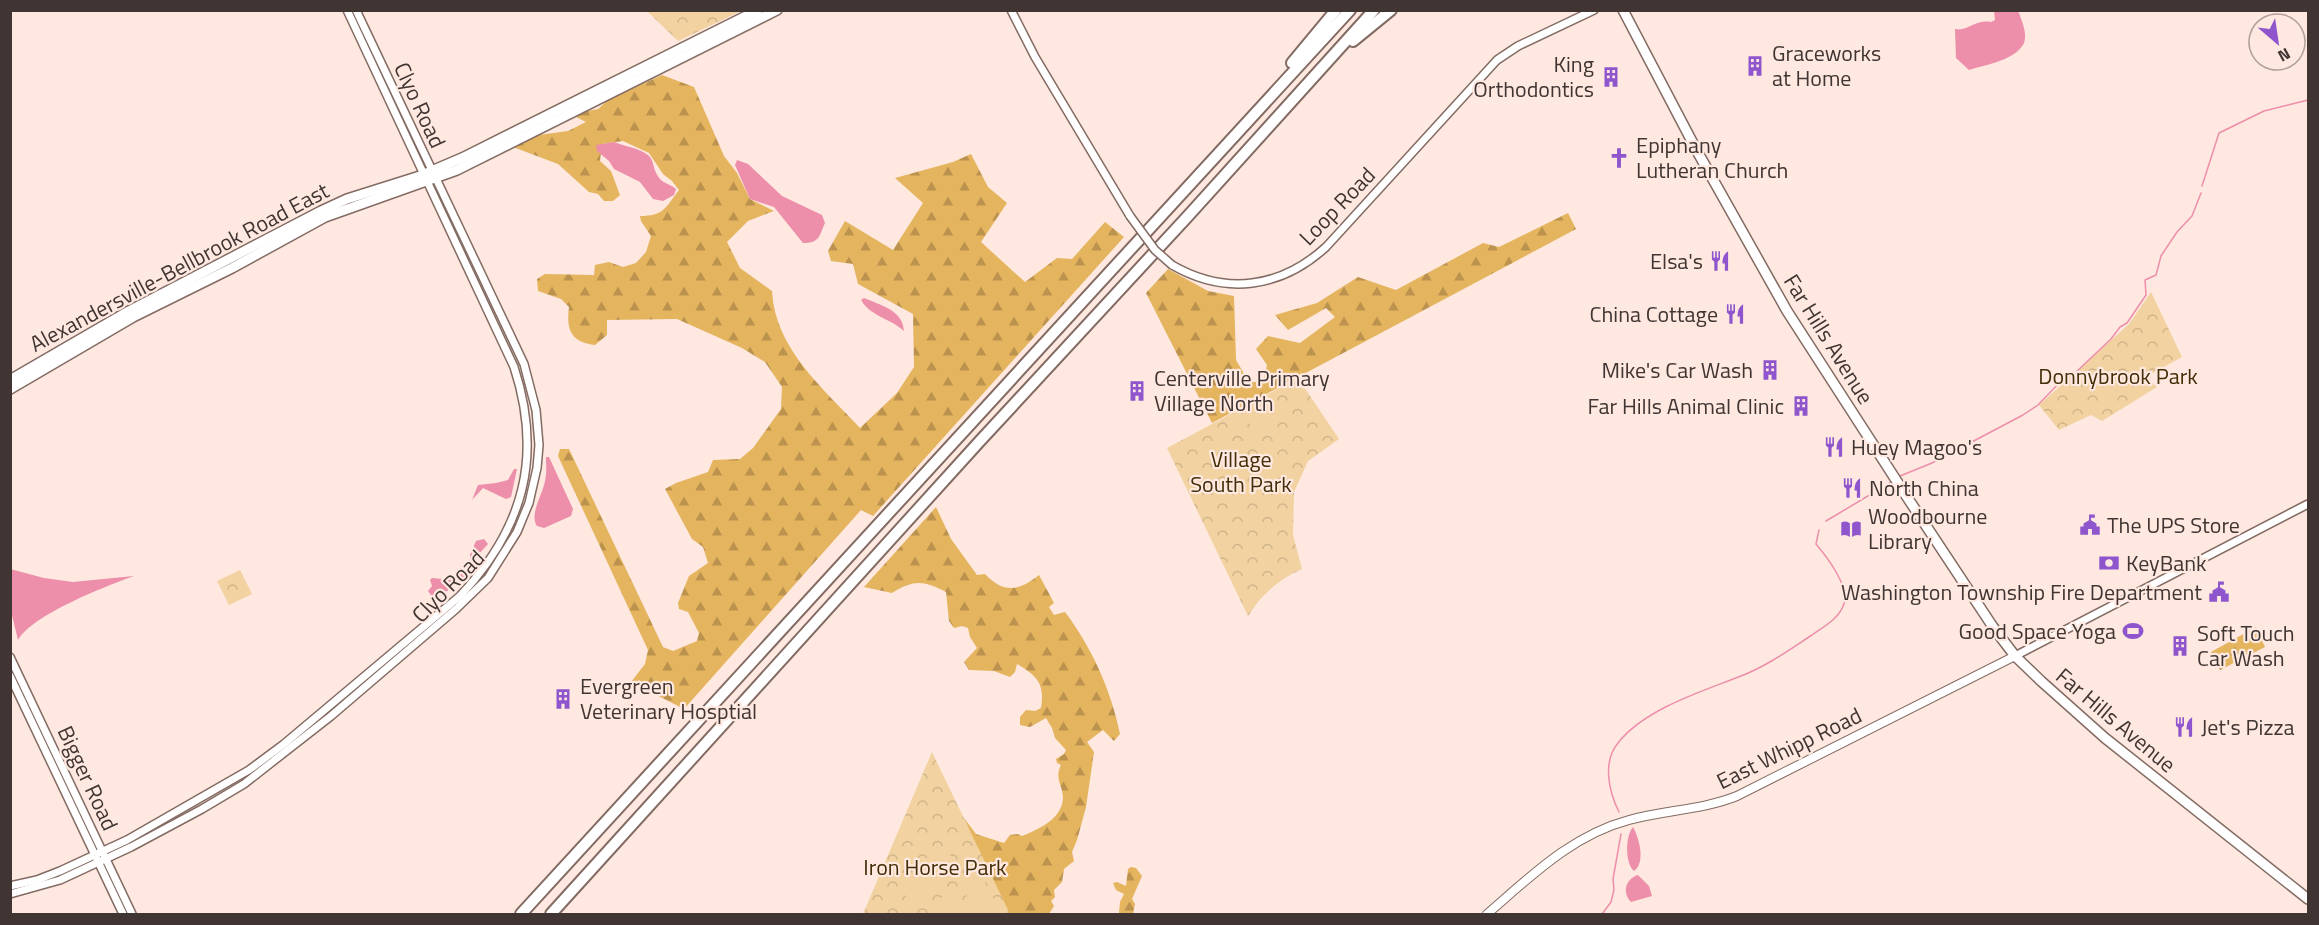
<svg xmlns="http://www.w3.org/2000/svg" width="2319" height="925" font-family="'Titillium Web',sans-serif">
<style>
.forest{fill:url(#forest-firs)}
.park{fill:url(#park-crowns)}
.pitch{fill:#f1d2a0}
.water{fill:#ed8eaa}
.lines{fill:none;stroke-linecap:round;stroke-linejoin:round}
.stream{stroke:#ed8eaa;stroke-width:1.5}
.tertiary-casing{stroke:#836b63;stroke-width:10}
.secondary-casing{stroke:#836b63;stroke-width:10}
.primary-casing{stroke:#836b63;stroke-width:12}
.motorway-casing{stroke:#836b63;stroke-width:14}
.tertiary{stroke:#fff;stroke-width:7}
.secondary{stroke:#fff;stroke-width:8}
.primary{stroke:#fff;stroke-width:9}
.motorway{stroke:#fff;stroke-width:10}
.tertiary-bridge-casing{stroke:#836b63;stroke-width:10;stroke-linecap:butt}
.tertiary-bridge{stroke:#fff;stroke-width:7}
.labels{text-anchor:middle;stroke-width:4.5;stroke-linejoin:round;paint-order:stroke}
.poi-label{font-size:22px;fill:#403532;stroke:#fee8e0;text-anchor:start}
.street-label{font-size:22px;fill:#403532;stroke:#fee8e0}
.park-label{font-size:22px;fill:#422e07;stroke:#fee8e0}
</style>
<defs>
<pattern id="forest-firs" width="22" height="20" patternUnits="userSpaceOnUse" patternTransform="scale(1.5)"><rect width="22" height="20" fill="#e5b45e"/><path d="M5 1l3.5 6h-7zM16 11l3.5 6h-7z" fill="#bb934e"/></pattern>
<pattern id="park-crowns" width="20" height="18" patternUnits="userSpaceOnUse" patternTransform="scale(1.5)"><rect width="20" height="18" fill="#f1d2a0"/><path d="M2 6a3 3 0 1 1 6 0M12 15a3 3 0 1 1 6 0" fill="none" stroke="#d0b58a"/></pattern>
</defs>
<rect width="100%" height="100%" fill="#fee8e0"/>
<g class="forest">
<path d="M662,75L694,87L724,156L737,173L750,199L774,211L748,221L727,242L740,268L772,291C775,349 823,388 860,428L897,393L914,367L913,314L858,284L853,264L831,261L828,251L845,221L893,250L923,203L895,178L953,162L971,154L988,187L1007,203L981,242L1025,282L1057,258L1072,259L1105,222L1124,237L873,516L861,510L684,709L631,682L645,664L648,650L558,456L560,449H569L663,647L673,651L697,641L699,633L688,612L679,609L678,603L689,576L708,563L703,547L692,539L665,489L676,483L708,472L713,460L740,459L753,448L781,409L782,387L765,362L742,348L677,319L607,320V335L595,345C571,342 566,330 569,307L561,299L538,291L537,279L545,274L594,275L595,265L609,262L623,267L636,263L646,252L651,236L641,221L640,216C664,216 665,208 679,190L672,181L663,174L649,153L623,141L602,144L600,161L611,171L620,195L613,201H604L598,194L589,192L558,164L513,147L539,135L568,131L586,122L576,117L582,112L598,109L608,100Z"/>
<path d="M1568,213L1576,229L1212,423L1146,293L1168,269L1208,291L1234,296L1236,360L1249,382H1263L1267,365L1256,349L1268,336L1300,343L1335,317L1326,308L1288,330L1275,315L1317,303L1358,277L1396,290L1483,243L1499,247Z"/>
<path d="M936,507L951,539L977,575L985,574C1004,594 1019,591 1039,575L1054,603L1049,607L1054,615L1065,612C1092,648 1111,690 1120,734L1114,741L1103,730L1087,742L1094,752L1086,807L1077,840L1072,852L1074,861L1064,869L1062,882L1054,890L1055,897L1051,901L1054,906L1049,914H1003L964,818L976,834L1004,843L1010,835L1018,834L1022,836C1039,829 1062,819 1063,798C1063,785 1054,779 1061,765L1057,763L1056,759L1064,754L1066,750L1055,738L1052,728L1046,718L1030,727L1020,725V717L1026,710L1035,711L1041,708C1045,683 1037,676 1017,664L1015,672L1010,677L994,671L969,670L964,662L977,648L970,637L968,628L962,626L954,628L949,621L946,592C922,580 914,580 892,593L864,587Z"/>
<path d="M2256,627L2265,647L2220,670L2211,652Z"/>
<path d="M1131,867L1136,868L1142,876L1132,899L1135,904L1133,914H1115L1119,913L1120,902L1124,894L1116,890L1113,883L1117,882L1126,886L1128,869Z"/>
</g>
<g class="park">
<path d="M647,11H741L678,41Z"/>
<path d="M2151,292L2182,357L2151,374L2150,381L2157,387L2102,421L2091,415L2059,430L2039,405L2129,324Z"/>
<path d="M1298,378L1339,439L1308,461L1294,492L1293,535L1302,569C1279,579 1261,595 1248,616L1167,448Z"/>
<path d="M240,570L252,594L229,605L217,581Z"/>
<path d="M932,752L1010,914H863Z"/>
</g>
<g class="pitch">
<path d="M1266,405L1278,428L1257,438L1246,416Z"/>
<path d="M940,845L954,859L912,902L897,887Z"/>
<path d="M976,866L1002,914H977L957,879Z"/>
<path d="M954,890L968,914H944L936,901Z"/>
</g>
<g class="water">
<path d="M2018,10C2021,19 2028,34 2024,43C2016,60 1985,65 1969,70L1956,58L1955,29C1967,32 1975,19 1991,22L1995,20L1994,11Z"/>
<path d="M614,142C624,146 643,149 650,157C655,164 652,169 660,179C665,184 670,184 676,189L674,195L663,201L653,199L640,182L614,169L609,161L597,151L596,145Z"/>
<path d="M737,160L748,164L782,196L822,215L825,223C819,236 820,243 803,243L774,207L750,199L735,165Z"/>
<path d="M864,298C880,305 903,310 904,331C890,318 871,317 861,300Z"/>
<path d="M546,457H549L573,509L571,516L544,528L537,526C529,514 543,494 545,481C547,472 546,466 546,457Z"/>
<path d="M514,469H517L511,497L506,499L483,488L472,500L478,485L496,483L508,480Z"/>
<path d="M484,539L488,544L476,557L477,561C469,573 447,595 433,598L428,591L432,586L430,580L432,578L452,580L470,564V555L476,541Z"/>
<path d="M10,569L44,578L73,582L134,576C106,586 32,615 18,640L11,611Z"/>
<path d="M1633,827C1639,838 1646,862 1634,871C1625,864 1625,836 1633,827Z"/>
<path d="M1638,875L1649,886L1652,896L1631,902C1622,893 1625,879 1638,875Z"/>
</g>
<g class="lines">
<g class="stream">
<path d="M2202,186L2219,133L2264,111L2308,100"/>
<path d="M1900,476L1932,463L2023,415L2038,405L2060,382L2075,373L2111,339L2120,327L2127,323L2146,295L2145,280L2156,275L2161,256L2177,232L2192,216L2201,193"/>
<path d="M1826,521L1893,481"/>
<path d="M1619,812C1609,792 1602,762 1618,743C1644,709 1703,691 1741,676C1767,666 1789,650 1812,635C1823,627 1839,619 1844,604C1850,587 1827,557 1816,544L1819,530"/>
<path d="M1602,914L1611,902L1614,890L1613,879L1621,834"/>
</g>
<g class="tertiary-casing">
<g id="tertiary">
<path d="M1011,10L1035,57L1130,216"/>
<path d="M1172,265C1226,296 1281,288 1326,247L1497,60L1518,46L1594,10"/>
<path d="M2015,656L2308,504"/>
<path d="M10,657L132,914"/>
<path d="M10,676L123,914"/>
<path d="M10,886L37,880L60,871L127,840L249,770L284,744L460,596C524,528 543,456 514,367L347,10"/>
<path d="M10,894L60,880L131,847L202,809L244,784L331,716L456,609L488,578L517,532L529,503L537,468L539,445L536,410L524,364L356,10"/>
</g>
</g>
<g class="secondary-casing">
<path id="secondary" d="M1487,914C1530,877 1572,835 1629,820C1665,810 1702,810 1737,796L2015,656"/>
</g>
<g class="primary-casing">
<g id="primary">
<path d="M1623,10L1697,151L1787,311L1907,497L1993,627L2015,656L2041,681L2105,738L2308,899"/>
<path d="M10,380L129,311L321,211L347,199L420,176L462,158L758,10"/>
<path d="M10,389L133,317L232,268L325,217L457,170L777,10"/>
</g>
</g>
<g class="motorway-casing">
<g id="motorway">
<path d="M1353,41L1391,10"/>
<path d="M1292,63L1336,10"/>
<path d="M521,914L1350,10"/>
<path d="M551,914L979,442L1188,216L1374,10"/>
</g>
</g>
<use href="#tertiary" class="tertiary"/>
<use href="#secondary" class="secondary"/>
<use href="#primary" class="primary"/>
<use href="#motorway" class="motorway"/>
<g class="tertiary-bridge-casing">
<path id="tertiary-bridge" d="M1130,216L1155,250L1172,265"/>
</g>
<use href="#tertiary-bridge" class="tertiary-bridge"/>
</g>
<defs>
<g id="building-bare" transform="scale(1.62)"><path d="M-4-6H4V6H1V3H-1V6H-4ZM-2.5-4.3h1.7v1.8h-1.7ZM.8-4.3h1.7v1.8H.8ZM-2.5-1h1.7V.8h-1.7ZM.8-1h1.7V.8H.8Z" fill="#8e55cd" stroke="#fee8e0" stroke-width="2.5" paint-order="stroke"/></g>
<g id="church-bare" transform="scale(1.62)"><path d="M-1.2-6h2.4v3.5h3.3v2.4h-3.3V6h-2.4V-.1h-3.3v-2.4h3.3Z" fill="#8e55cd" stroke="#fee8e0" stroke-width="2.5" paint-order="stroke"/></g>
<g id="restaurant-bare" transform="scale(1.62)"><path d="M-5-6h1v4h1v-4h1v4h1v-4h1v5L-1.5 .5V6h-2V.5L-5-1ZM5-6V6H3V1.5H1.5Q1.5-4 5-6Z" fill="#8e55cd" stroke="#fee8e0" stroke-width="2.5" paint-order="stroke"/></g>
<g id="civic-bare" transform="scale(1.62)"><path d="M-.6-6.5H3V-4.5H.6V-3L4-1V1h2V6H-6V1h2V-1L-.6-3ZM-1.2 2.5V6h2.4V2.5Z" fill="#8e55cd" stroke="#fee8e0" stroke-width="2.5" paint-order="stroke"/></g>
<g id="library-bare" transform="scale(1.62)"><path d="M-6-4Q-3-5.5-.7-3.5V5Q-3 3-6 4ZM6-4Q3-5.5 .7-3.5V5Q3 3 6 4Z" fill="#8e55cd" stroke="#fee8e0" stroke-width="2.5" paint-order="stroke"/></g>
<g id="bank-bare" transform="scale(1.62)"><path d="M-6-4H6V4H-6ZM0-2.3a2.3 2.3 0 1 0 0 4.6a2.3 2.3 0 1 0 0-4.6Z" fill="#8e55cd" stroke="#fee8e0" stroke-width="2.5" paint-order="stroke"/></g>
<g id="stadium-bare" transform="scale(1.62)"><path d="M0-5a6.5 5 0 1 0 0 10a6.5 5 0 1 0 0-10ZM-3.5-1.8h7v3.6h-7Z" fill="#8e55cd" stroke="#fee8e0" stroke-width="2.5" paint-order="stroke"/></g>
</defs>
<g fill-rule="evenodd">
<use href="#building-bare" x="1755" y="66"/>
<use href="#building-bare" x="1611" y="77"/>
<use href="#church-bare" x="1619" y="158"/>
<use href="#restaurant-bare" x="1720" y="261"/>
<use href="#restaurant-bare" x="1735" y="314"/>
<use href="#building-bare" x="1770" y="370"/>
<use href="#building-bare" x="1137" y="391"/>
<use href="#building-bare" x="1801" y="406"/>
<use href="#restaurant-bare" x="1834" y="447"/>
<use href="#restaurant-bare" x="1852" y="488"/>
<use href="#civic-bare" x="2090" y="525"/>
<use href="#library-bare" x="1851" y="529"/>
<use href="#bank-bare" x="2109" y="563"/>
<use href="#civic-bare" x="2219" y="592"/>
<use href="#stadium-bare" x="2133" y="631"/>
<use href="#building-bare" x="2180" y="646"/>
<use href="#building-bare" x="563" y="699"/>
<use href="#restaurant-bare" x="2184" y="727"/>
</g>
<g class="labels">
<g class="poi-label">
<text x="1772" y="61">Graceworks<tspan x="1772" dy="25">at Home</tspan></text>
<text x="1594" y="72" text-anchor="end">King<tspan x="1594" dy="25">Orthodontics</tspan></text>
<text x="1636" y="153">Epiphany<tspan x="1636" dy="25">Lutheran Church</tspan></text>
<text x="1703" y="269" text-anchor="end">Elsa's</text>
<text x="1718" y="322" text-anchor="end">China Cottage</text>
<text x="1753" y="378" text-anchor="end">Mike's Car Wash</text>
<text x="1154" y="386">Centerville Primary<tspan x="1154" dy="25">Village North</tspan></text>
<text x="1784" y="414" text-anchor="end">Far Hills Animal Clinic</text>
<text x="1851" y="455">Huey Magoo's</text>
<text x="1869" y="496">North China</text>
<text x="1868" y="524">Woodbourne<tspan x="1868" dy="25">Library</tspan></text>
<text x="2107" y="533">The UPS Store</text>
<text x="2126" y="571">KeyBank</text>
<text x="2202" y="600" text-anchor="end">Washington Township Fire Department</text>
<text x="2116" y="639" text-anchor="end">Good Space Yoga</text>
<text x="2197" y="641">Soft Touch<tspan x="2197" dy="25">Car Wash</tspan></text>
<text x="580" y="694">Evergreen<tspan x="580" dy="25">Veterinary Hosptial</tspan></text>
<text x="2201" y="735">Jet's Pizza</text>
</g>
<g class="street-label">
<text transform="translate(420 105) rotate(65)" y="8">Clyo Road</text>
<text transform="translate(1337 206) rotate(-46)" y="8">Loop Road</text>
<text transform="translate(179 267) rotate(-28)" y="8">Alexandersville-Bellbrook Road East</text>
<text transform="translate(1829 339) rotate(58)" y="8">Far Hills Avenue</text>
<text transform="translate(448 586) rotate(-45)" y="8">Clyo Road</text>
<text transform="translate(2116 720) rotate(40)" y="8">Far Hills Avenue</text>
<text transform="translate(1789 748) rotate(-26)" y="8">East Whipp Road</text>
<text transform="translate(88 778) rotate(65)" y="8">Bigger Road</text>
</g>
<g class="park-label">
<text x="2118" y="384">Donnybrook Park</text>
<text x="1241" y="467">Village<tspan x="1241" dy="25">South Park</tspan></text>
<text x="935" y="875">Iron Horse Park</text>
</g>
</g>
<rect width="2319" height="925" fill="none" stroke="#403532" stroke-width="24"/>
<g transform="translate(2277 42) rotate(151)"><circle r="28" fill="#fee8e0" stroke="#b2a09a" stroke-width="1.5"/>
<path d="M0-4.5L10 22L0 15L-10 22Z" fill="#8e55cd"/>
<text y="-9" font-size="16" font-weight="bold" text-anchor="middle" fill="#403532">N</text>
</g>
</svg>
